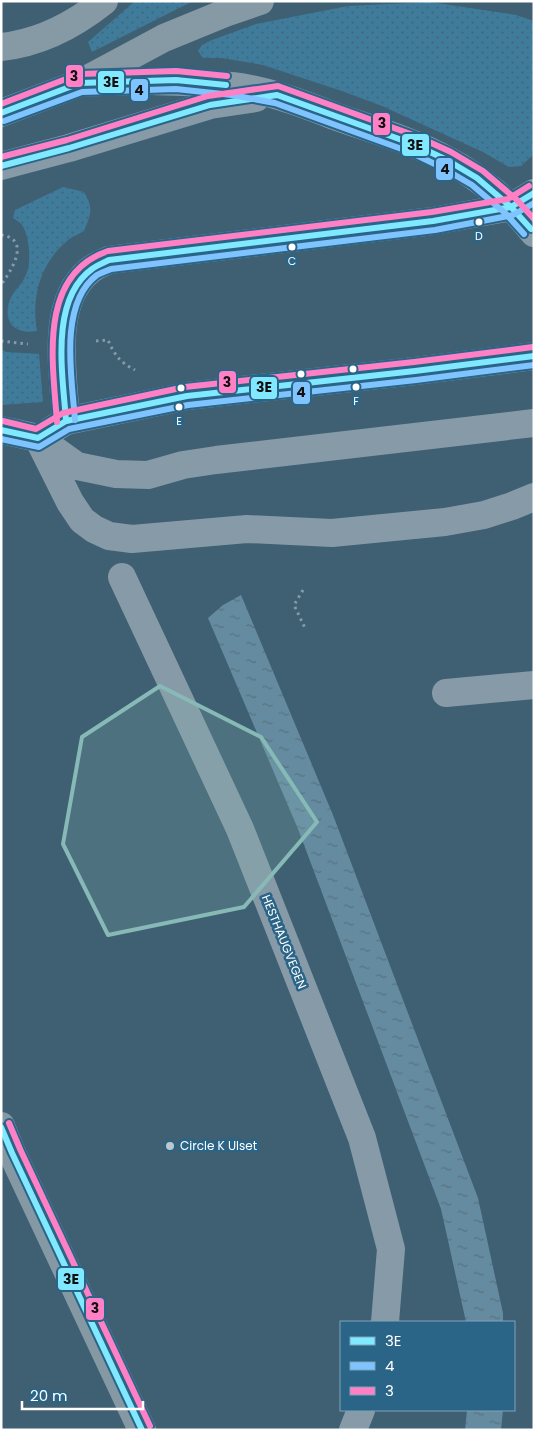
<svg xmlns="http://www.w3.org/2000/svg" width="535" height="1431" font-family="Poppins,sans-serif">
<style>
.grass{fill:url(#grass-dots)}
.water{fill:url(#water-ripples)}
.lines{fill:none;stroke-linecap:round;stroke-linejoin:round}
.path{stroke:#869aa8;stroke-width:3;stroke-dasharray:2.5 4;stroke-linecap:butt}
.minor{stroke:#869aa8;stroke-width:28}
.major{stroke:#8599a5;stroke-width:28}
.highway{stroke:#859aa5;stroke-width:28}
.bus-1-casing{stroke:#2a6587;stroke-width:10}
.bus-2-casing{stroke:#2a6587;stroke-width:10}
.bus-3-casing{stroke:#2a6587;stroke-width:10}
.bus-1{stroke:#80e8ff;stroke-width:6}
.bus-2{stroke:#80c4ff;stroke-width:6}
.bus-3{stroke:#ff80c5;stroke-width:6}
.marked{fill:#87bab6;fill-opacity:0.2;stroke:#87bab6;stroke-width:4;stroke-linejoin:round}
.bus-dot{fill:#fff;stroke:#2a6587;stroke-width:2}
.poi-dot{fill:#bcc7ce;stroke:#2a6587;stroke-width:2}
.labels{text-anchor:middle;stroke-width:5;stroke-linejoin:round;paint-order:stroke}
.bus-label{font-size:11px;fill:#fff;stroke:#2a6587}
.street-label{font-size:12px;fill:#fff;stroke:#2a6587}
.poi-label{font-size:12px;fill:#fff;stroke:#2a6587;text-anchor:start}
.line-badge{stroke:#2a6587;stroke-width:2}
.pale-badge-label{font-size:14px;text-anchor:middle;font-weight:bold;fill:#111}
</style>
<defs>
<pattern id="grass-dots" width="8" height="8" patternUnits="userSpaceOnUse" patternTransform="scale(1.25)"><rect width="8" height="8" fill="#3f7c9c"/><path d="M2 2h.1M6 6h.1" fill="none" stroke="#466474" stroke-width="1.8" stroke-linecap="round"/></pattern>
<pattern id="water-ripples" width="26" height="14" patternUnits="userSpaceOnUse" patternTransform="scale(1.25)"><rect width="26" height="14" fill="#648ba0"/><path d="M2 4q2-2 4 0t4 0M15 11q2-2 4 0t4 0" fill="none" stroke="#5a727e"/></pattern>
</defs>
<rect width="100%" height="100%" fill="#3f5f72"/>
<g class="grass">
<path d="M135,1H193L92,52L88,42Z"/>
<path d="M430,2L516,15L534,21V154L521,166L509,167L483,152L382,106L342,91L263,65L222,58H203L198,51L202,45L212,40L256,24L348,6Z"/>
<path d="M63,187L84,192C94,209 91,214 84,231C79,234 71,237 67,241C40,264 31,297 37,331C20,334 5,327 8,307C9,295 20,287 25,277C32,266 30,236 22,225C20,222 16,220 13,218L15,210Z"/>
<path d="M1,349L6,352L39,354L43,402L1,405Z"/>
</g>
<g class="water">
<path d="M241,595L333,815L478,1198L503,1313V1322H466L441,1209L298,829L208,618L223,605Z"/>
<path d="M467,1410H503L501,1430H465Z"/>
</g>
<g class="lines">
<g class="path">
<path d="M1,235C32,239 11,271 1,285"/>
<path d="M1,341L28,344"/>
<path d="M96,341L108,340C115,356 120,362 135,370"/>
<path d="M303,590L294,605L305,628"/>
</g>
<g class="minor">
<path d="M80,83C131,81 181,79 232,86C268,90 303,104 337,117C374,130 413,141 447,160C480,177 511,204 534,233"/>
<path d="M1,166L69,148L210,105L256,98"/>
<path d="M66,421C64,375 49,304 89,271C94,266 103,263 109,260L433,221L511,207L534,193"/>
<path d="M1,430L38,438L77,466L116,474L148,475L183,465L216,460L534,423"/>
<path d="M50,431L66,421L187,396L415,371L534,356"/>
<path d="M38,438L70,502L82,520L94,529L109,536L132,539L247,529L332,533L445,522L484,515L512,506L534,497"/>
<path d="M122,577L240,829L362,1138L391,1249L385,1322"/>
<path d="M446,693L534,685"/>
<path d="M353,1430L361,1410"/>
</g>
<path class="major" d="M1,1126L12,1153L142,1430"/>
<g class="highway">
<path d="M1,47C39,43 74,25 104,1"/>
<path d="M1,113L80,83L164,38L225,13L260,1"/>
</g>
<g class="bus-1-casing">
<g id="bus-1">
<path d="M1,113L80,83L176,80L226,85"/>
<path d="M1,166L69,148L210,105L277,95L413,144L447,160L477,178L511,207L531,229"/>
<path d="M66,421C63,376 49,300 92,269C97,265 103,263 109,260L433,221L511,207L534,193"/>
<path d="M1,430L38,438L66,421L187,396L415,371L534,356"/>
<path d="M1,1127L12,1153L142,1430"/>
</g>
</g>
<g class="bus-2-casing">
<g id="bus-2">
<path d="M4,121L82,92L176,89L232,95L275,103L410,152L443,168L472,185L505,213L524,234"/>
<path d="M75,420C72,379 58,304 97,275C102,272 107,271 111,269L435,230L513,215L534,203"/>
<path d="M1,439L39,447L69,429L188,405L416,380L534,365"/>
</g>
</g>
<g class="bus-3-casing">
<g id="bus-3">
<path d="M1,104L79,74L176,71L227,76"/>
<path d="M1,157L67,140L208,96L278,86L416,136L451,152L483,171L517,200L534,219"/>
<path d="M3,421L36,429L63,413L185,387L414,362L533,347"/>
<path d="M57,422C53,364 37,275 108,251L432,212L508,199L529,186"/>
<path d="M9,1123L20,1149L150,1426"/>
</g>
</g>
<use href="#bus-1" class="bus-1"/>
<use href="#bus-2" class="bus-2"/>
<use href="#bus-3" class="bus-3"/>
</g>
<path class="marked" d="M160,686L261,737L317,822L244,907L108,935L63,844L82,737Z"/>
<g class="bus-dot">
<circle cx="479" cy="222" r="4.5"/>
<circle cx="292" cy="247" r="4.5"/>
<circle cx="353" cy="369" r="4.5"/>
<circle cx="301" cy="374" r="4.5"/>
<circle cx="356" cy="387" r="4.5"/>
<circle cx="181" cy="388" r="4.5"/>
<circle cx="179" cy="407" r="4.5"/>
</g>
<circle class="poi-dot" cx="170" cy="1146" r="5"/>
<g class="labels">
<g class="bus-label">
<text x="479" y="240">D</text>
<text x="292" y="265">C</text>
<text x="356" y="405">F</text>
<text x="179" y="425">E</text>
</g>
<g class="street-label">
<text transform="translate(284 942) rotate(68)" y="4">HESTHAUGVEGEN</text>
</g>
<g class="poi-label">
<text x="180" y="1150">Circle K Ulset</text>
</g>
</g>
<g class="line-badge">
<rect x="65" y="64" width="19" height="24" rx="5" fill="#ff80c5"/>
<rect x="97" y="70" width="28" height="24" rx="5" fill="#80e8ff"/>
<rect x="130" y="78" width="19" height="24" rx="5" fill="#80c4ff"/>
<rect x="372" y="112" width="19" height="24" rx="5" fill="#ff80c5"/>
<rect x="401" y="133" width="29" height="24" rx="5" fill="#80e8ff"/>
<rect x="435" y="157" width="19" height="24" rx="5" fill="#80c4ff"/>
<rect x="218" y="370" width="19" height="24" rx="5" fill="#ff80c5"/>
<rect x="250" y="376" width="28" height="24" rx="5" fill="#80e8ff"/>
<rect x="292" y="381" width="19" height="24" rx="5" fill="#80c4ff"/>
<rect x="57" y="1267" width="28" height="24" rx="5" fill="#80e8ff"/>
<rect x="85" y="1297" width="20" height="24" rx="5" fill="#ff80c5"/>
</g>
<g class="pale-badge-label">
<text x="74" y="81">3</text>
<text x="111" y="87">3E</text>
<text x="139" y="95">4</text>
<text x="382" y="128">3</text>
<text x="415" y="150">3E</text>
<text x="445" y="174">4</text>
<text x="227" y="387">3</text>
<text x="264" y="392">3E</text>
<text x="301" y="397">4</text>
<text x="71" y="1284">3E</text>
<text x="95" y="1313">3</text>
</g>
<rect width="535" height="1431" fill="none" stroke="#ffffff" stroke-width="5"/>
<rect x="340" y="1321" width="175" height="90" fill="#2a6587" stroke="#7fa3b7"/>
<rect x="350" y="1337" width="25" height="8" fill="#80e8ff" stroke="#7fa3b7"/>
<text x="385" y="1346" font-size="15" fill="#ffffff">3E</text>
<rect x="350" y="1362" width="25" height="8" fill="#80c4ff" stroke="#7fa3b7"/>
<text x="385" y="1371" font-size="15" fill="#ffffff">4</text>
<rect x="350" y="1387" width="25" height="8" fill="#ff80c5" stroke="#7fa3b7"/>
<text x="385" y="1396" font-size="15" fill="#ffffff">3</text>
<path d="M22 1401v8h121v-8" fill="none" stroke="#ffffff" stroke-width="2.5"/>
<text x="30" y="1401" font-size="15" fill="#ffffff" stroke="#2a6587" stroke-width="4" paint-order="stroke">20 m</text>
</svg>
